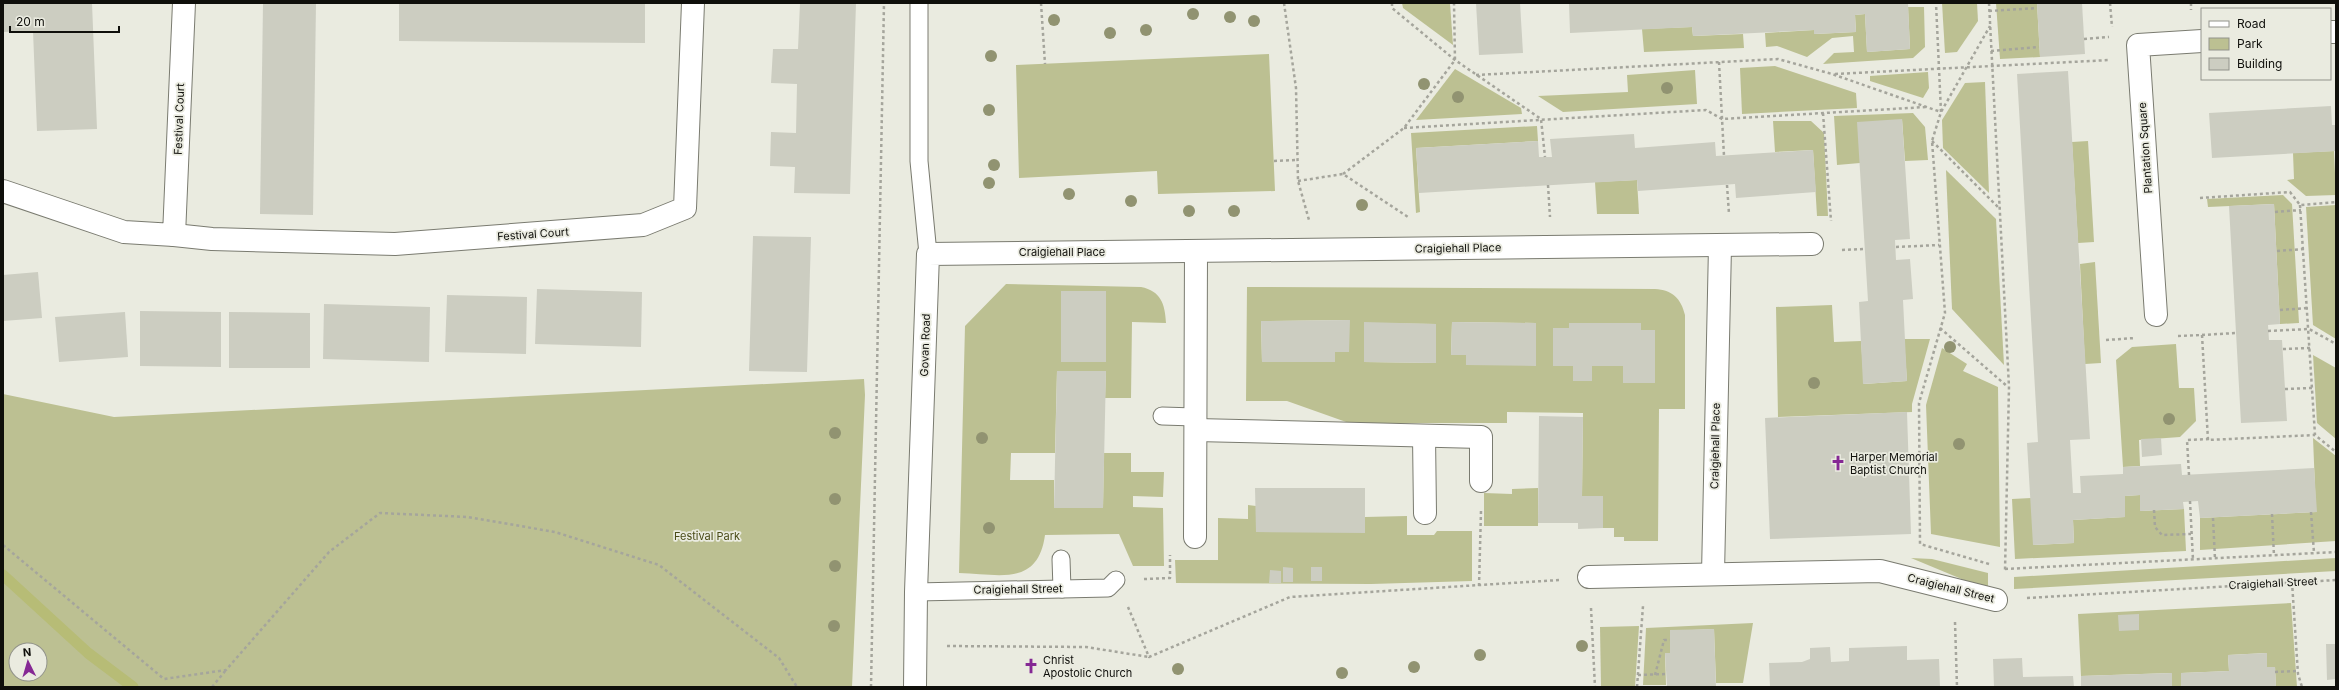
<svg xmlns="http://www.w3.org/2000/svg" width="2339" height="690" font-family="Inter,sans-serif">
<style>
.green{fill:#bcc092;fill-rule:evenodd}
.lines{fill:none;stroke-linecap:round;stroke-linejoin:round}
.stream{stroke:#b7bc76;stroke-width:11}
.building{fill:#cccdc1}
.lane-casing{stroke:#7a7b70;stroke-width:19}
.street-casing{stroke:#7a7b70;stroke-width:24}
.path{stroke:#a5a59c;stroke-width:2.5;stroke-dasharray:3 3;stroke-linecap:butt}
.lane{stroke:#fff;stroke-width:17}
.street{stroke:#fff;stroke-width:22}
.tree{fill:#919371}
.labels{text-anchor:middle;stroke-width:3.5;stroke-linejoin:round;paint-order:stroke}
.street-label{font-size:11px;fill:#0f0f0b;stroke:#eaebe0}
.poi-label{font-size:11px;fill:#0f0f0b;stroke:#eaebe0;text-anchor:start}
.park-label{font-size:11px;fill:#494b17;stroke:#eaebe0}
</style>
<rect width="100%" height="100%" fill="#eaebe0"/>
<g class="green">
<path d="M1402,3H1450L1453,45L1403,8Z"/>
<path d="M1942,3H1977L1978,21L1957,52L1945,53Z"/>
<path d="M1996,3H2037L2040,57L2000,59Z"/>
<path d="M1908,7H1924L1925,47L1913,58L1823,64L1834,53L1854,52L1853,36L1832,38L1807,57L1777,46L1766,47L1765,33L1814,30L1815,34L1856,32L1855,15L1865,14L1867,52L1910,49Z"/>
<path d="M1692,27L1693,36L1743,34L1744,48L1644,52L1642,29Z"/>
<path d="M1269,54L1275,191L1158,194L1157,171L1019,178L1016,65Z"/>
<path d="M1775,66L1856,93L1857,108L1742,114L1740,68Z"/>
<path d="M1455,69L1521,108L1522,114L1416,120Z"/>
<path d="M1695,70L1697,104L1563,112L1538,96L1628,92L1627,75Z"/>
<path d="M1928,72L1929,88L1923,98L1870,81V76Z"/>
<path d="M1985,82L1989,193L1943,148L1942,120L1965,83Z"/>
<path d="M1913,113L1925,127L1928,160L1905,161L1902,119L1860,163L1837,165L1834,116Z"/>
<path d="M1773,121H1811L1824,133L1828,216H1817L1813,150L1775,152Z"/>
<path d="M1537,126L1538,141L1416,148L1420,212L1416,213L1411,133Z"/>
<path d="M2088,141L2094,242L2078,243L2072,142Z"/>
<path d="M2334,151L2336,195L2306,196L2287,180L2294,179L2293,153Z"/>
<path d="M1946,170L1996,219L2004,365L1952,309Z"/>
<path d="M1637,180L1639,214H1597L1595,182Z"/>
<path d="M2283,195L2292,204L2299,323L2280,324L2274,204L2208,207L2207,199Z"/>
<path d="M2336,205V339L2313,325L2306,207Z"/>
<path d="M2095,262L2101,363L2085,364L2080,264Z"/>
<path d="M1006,284L1141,287C1161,291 1165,304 1166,323L1132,322L1131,398H1105L1106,371H1057L1055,453H1011L1010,480H1054V508H1103L1104,453H1131V472H1164L1163,497L1133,496V507L1163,508L1164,566H1133L1119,534L1045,535C1038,587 999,574 959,573L965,326ZM1061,291H1106V327L1061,362Z"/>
<path d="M1247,287L1655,289C1672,290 1681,298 1685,315V409H1659L1658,541H1624V537H1614V528H1603L1602,496H1582L1583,413L1507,412V423H1349L1287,401H1246ZM1349,320V352H1335V362H1262L1261,321ZM1452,322L1536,323V365H1466V355H1451ZM1365,323L1436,324V363L1364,362ZM1569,323H1641V330H1655L1623,366H1592L1591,381H1573V366H1553V328H1569Z"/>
<path d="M1832,305L1834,342L1861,341L1864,384L1907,381L1904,339H1930L1912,404V412L1778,417L1776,307Z"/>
<path d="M2176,344L2179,388H2194L2196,421L2180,437L2139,440L2140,466L2123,467L2116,360L2132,347Z"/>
<path d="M1942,348L1967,364L1963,371L1998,387L2000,547L1931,534L1926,405Z"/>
<path d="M2313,355L2336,368V439L2317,423Z"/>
<path d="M864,379L865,395L852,687H3V394L114,417ZM16,650H40V674H16Z"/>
<path d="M2313,438L2336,456V541L2200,550V518L2316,512Z"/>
<path d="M1538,488V526H1484V493L1512,494V489Z"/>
<path d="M2140,495V511L2184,509L2186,551L2015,559L2012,499L2031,498L2034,545L2074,543L2073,520L2125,517V496Z"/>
<path d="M1248,505L1256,506V532H1337L1365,517L1407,516V535H1434L1437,531H1472V581L1371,584L1176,583L1175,560H1218V518L1248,519Z"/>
<path d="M1911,558L1932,559L1988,573V590Z"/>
<path d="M2336,558V571L2014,589V577Z"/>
<path d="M2291,603L2297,687H2276L2275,667H2267L2266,653L2228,655L2229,671L2181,673V687H2172L2171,673L2081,676L2078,614Z"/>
<path d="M1753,623L1743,683H1716L1714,629L1670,631V653H1665L1666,685H1643L1646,628Z"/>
<path d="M1639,626L1635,687H1601L1600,627Z"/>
</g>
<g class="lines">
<path class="stream" d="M3,575L88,653L133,687"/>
</g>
<g class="building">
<path d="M3,3H92L97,129L37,131L33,31L3,32Z"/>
<path d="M263,3H316L313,215L260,214Z"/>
<path d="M399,3H645V43L399,41Z"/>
<path d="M800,3H856L850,194L794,193L795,167L770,166L771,132L796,133L797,84L771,83L773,49H798Z"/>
<path d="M1476,3H1520L1523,53L1479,55Z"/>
<path d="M1569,3H1908L1910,49L1867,52L1865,14L1855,15L1856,32L1814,34V30L1693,36L1692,27L1570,33Z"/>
<path d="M2037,3H2082L2085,54L2040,57Z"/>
<path d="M2068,71L2090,439L2070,440L2073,493H2081L2080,476L2123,474V467L2181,464L2182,475L2314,468L2317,512L2200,518L2198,501L2183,502L2184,509L2140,511V495L2125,496V517L2073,520L2074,543L2033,545L2027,443L2038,442L2017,74Z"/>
<path d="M2331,106L2332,125H2336V151L2212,158L2209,113Z"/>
<path d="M1902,119L1910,239L1895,240L1896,260L1910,259L1913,299L1903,300L1907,381L1863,384L1859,302L1868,301L1857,122Z"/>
<path d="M1634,134L1635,148L1715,142L1716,156L1813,150L1816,192L1736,198L1735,184L1638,191L1637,180L1419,193L1416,148L1538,141L1539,157H1552L1550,139Z"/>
<path d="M2274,204L2280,324L2268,325L2269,340H2282L2287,421L2241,423L2229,206Z"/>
<path d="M753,236L811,237L807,372L749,371Z"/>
<path d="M38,272L42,318L3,321V275Z"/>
<path d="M537,289L642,292L641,347L535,344Z"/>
<rect x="1061" y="291" width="45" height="71"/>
<path d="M447,295L527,297L526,354L445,352Z"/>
<path d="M324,304L430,307L429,362L323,359Z"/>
<path d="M140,311L221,312V367L140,366Z"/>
<path d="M125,312L128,357L59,362L55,317Z"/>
<path d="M229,312L310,313V368H229Z"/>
<path d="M1350,320L1349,352H1335V362H1262L1261,321Z"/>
<path d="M1364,322L1436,324V363L1364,362Z"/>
<path d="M1452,322L1536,323V366L1466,365V355H1451Z"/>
<path d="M1569,323H1641V330H1655V383H1623V366H1592V381H1573V366H1553V328H1569Z"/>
<path d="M1057,371H1106L1103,508H1054Z"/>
<path d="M1907,412L1911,534L1770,539L1765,418Z"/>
<path d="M1539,416L1583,417L1582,496H1603V528L1578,529V523H1538Z"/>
<path d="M2161,438L2162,455L2142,457L2141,439Z"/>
<path d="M1255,488H1365V533L1256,532Z"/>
<path d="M1283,567L1293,568V582H1283Z"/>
<rect x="1311" y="567" width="11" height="14"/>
<path d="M1270,570L1281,571V583H1269Z"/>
<path d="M2139,614V630L2119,631L2118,615Z"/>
<path d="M1714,629L1716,687H1667L1665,653H1670V630Z"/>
<path d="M2326,644H2336V679L2327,680Z"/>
<path d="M1907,646V660L1939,659L1940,687H1770L1769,663L1802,662L1810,659V648L1830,647L1831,662L1849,661V648Z"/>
<path d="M2267,653V667H2275L2276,687H2181V673L2229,671L2228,655Z"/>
<path d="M2022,658L2023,677L2073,676L2074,687H1994L1993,659Z"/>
<path d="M2172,673V687H2081V676Z"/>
</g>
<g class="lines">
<g class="lane-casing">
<g id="lane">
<path d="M919,3V161L928,254"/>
<path d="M1162,416L1195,417"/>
<path d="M1061,559L1062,589"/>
<path d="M916,592L1108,588L1116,580"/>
</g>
</g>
<g class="street-casing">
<g id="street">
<path d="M2330,32H2336"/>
<path d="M3,191L124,232L174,235L184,3"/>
<path d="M174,235L212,239L395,244L643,225L685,208L693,3"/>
<path d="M2156,315L2138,45L2202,41"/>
<path d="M1196,430L1481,437V481"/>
<path d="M1424,436L1425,513"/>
<path d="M1195,537L1196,252"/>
<path d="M1713,574L1720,246"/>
<path d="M1589,577L1880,571L1996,600"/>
<path d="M915,687L916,592L928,254L1812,244"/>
</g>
</g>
<g class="path">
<path d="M1041,3L1045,64"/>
<path d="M1284,3L1296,88L1298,181L1309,220"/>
<path d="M1392,3V8L1455,60L1541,119L1545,157"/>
<path d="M1989,3L2009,387L2005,571"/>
<path d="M2110,3L2112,27"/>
<path d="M2191,3V10"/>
<path d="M1989,11L2037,8"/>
<path d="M2084,39L2109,37"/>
<path d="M1991,51L2039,47"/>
<path d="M1719,62L1724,156"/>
<path d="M1835,74L2110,60"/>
<path d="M1476,75L1778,59L1832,74L1941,112L1936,3"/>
<path d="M1823,113L1831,221"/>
<path d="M1404,128L1706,110L1722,119L1926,107"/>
<path d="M1932,141L1999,208"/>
<path d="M1274,161L1297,160"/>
<path d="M1343,174L1404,128L1455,60L1454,3"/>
<path d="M1298,181L1343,174L1408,217"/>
<path d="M1548,185L1550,217"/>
<path d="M1727,185L1729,214"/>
<path d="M2200,198L2290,192L2300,205L2336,202"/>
<path d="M2300,205L2315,435L2336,452"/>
<path d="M2275,212L2301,210"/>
<path d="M1896,247L1939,245"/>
<path d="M1842,250L1865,249"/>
<path d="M2277,251L2304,249"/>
<path d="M2280,310L2308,308"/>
<path d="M1940,328L2008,387"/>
<path d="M2268,331L2309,329L2336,344"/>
<path d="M2202,335L2236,333"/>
<path d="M2178,336L2202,335L2208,440L2315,435"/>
<path d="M2106,340L2135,338"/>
<path d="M2283,349L2310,348"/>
<path d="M2285,389L2312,388"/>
<path d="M2189,475L2187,440L2210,439"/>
<path d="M2190,501L2193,560"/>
<path d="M2154,510L2155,527L2162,535L2191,534"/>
<path d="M2311,512L2314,553"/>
<path d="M2272,514L2274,556"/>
<path d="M2213,518L2215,559"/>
<path d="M3,545L164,679L226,670L329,552L380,513L468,517L555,532L659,565L779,658L797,687"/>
<path d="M1989,564L1920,544L1919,403L1945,313L1932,141L1941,112L1990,26"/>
<path d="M2005,569L2336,552"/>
<path d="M1144,579L1170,578V555"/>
<path d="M2292,582L2298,674L2302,687"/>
<path d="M1479,586L1481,511"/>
<path d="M2027,598L2336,580"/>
<path d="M1128,607L1149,657L1290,597L1559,580"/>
<path d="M1591,608L1595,687"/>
<path d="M1955,622L1957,687"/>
<path d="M947,646L1086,647L1149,657"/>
<path d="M2275,672L2297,671"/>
<path d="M1638,675L1666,674"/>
<path d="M1655,675L1664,640H1670"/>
<path d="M212,687L226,670"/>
<path d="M871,687L884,3"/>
<path d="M1637,687L1643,606"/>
</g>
<use href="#lane" class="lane"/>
<use href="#street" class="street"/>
</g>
<g class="tree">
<circle cx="1193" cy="14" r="6"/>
<circle cx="1230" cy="17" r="6"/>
<circle cx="1054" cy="20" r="6"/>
<circle cx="1254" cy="21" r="6"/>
<circle cx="1146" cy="30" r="6"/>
<circle cx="1110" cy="33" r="6"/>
<circle cx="991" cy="56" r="6"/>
<circle cx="1424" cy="84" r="6"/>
<circle cx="1667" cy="88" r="6"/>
<circle cx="1458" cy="97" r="6"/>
<circle cx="989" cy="110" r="6"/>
<circle cx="994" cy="165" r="6"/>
<circle cx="989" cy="183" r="6"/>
<circle cx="1069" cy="194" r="6"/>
<circle cx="1131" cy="201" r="6"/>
<circle cx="1362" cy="205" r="6"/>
<circle cx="1189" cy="211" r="6"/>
<circle cx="1234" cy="211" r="6"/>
<circle cx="1950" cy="347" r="6"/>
<circle cx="1814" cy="383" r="6"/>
<circle cx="2169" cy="419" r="6"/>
<circle cx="835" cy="433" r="6"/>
<circle cx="982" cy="438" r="6"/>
<circle cx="1959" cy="444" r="6"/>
<circle cx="835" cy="499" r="6"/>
<circle cx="989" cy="528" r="6"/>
<circle cx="835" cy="566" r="6"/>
<circle cx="834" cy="626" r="6"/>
<circle cx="1582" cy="646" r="6"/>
<circle cx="1480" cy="655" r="6"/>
<circle cx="1414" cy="667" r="6"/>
<circle cx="1178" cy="669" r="6"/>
<circle cx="1342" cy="673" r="6"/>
</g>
<defs>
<g id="church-bare" transform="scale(1.2)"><path d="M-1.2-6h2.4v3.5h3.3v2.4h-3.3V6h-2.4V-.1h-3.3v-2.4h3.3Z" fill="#852894" stroke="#eaebe0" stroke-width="2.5" paint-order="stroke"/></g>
</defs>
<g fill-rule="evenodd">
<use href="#church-bare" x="1838" y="463"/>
<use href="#church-bare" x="1031" y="666"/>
</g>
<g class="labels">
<g class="street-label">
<text transform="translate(179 119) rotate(-88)" y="4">Festival Court</text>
<text transform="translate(2145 148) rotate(-94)" y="4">Plantation Square</text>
<text transform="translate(533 234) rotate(-4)" y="4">Festival Court</text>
<text transform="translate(1458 248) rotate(-1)" y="4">Craigiehall Place</text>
<text x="1062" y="256">Craigiehall Place</text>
<text transform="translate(925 345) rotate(-88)" y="4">Govan Road</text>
<text transform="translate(1715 446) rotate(-89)" y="4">Craigiehall Place</text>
<text transform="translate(2273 583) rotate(-3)" y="4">Craigiehall Street</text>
<text transform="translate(1951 588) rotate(14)" y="4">Craigiehall Street</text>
<text transform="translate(1018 589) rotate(-1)" y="4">Craigiehall Street</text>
</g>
<g class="poi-label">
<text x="1850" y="461">Harper Memorial<tspan x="1850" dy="13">Baptist Church</tspan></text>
<text x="1043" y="664">Christ<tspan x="1043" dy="13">Apostolic Church</tspan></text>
</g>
<g class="park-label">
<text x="707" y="540">Festival Park</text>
</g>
</g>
<rect width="2339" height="690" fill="none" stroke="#0f0f0b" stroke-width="8"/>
<rect x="2201" y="8" width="130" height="72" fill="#eaebe0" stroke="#92938b"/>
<rect x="2209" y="21" width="20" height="6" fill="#ffffff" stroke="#92938b"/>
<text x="2237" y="28" font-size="12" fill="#0f0f0b">Road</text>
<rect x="2209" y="38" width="20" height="12" fill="#bcc092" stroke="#92938b"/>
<text x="2237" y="48" font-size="12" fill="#0f0f0b">Park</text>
<rect x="2209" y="58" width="20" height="12" fill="#cccdc1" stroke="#92938b"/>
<text x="2237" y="68" font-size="12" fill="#0f0f0b">Building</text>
<g transform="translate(28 662) rotate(355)"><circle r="19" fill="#eaebe0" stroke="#92938b"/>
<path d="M0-3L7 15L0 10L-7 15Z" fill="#852894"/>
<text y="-6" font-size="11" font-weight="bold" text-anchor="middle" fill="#0f0f0b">N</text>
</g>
<path d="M10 26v6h109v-6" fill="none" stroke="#0f0f0b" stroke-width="2"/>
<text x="16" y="26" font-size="12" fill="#0f0f0b" stroke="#eaebe0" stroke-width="3" paint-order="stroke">20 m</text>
</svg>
